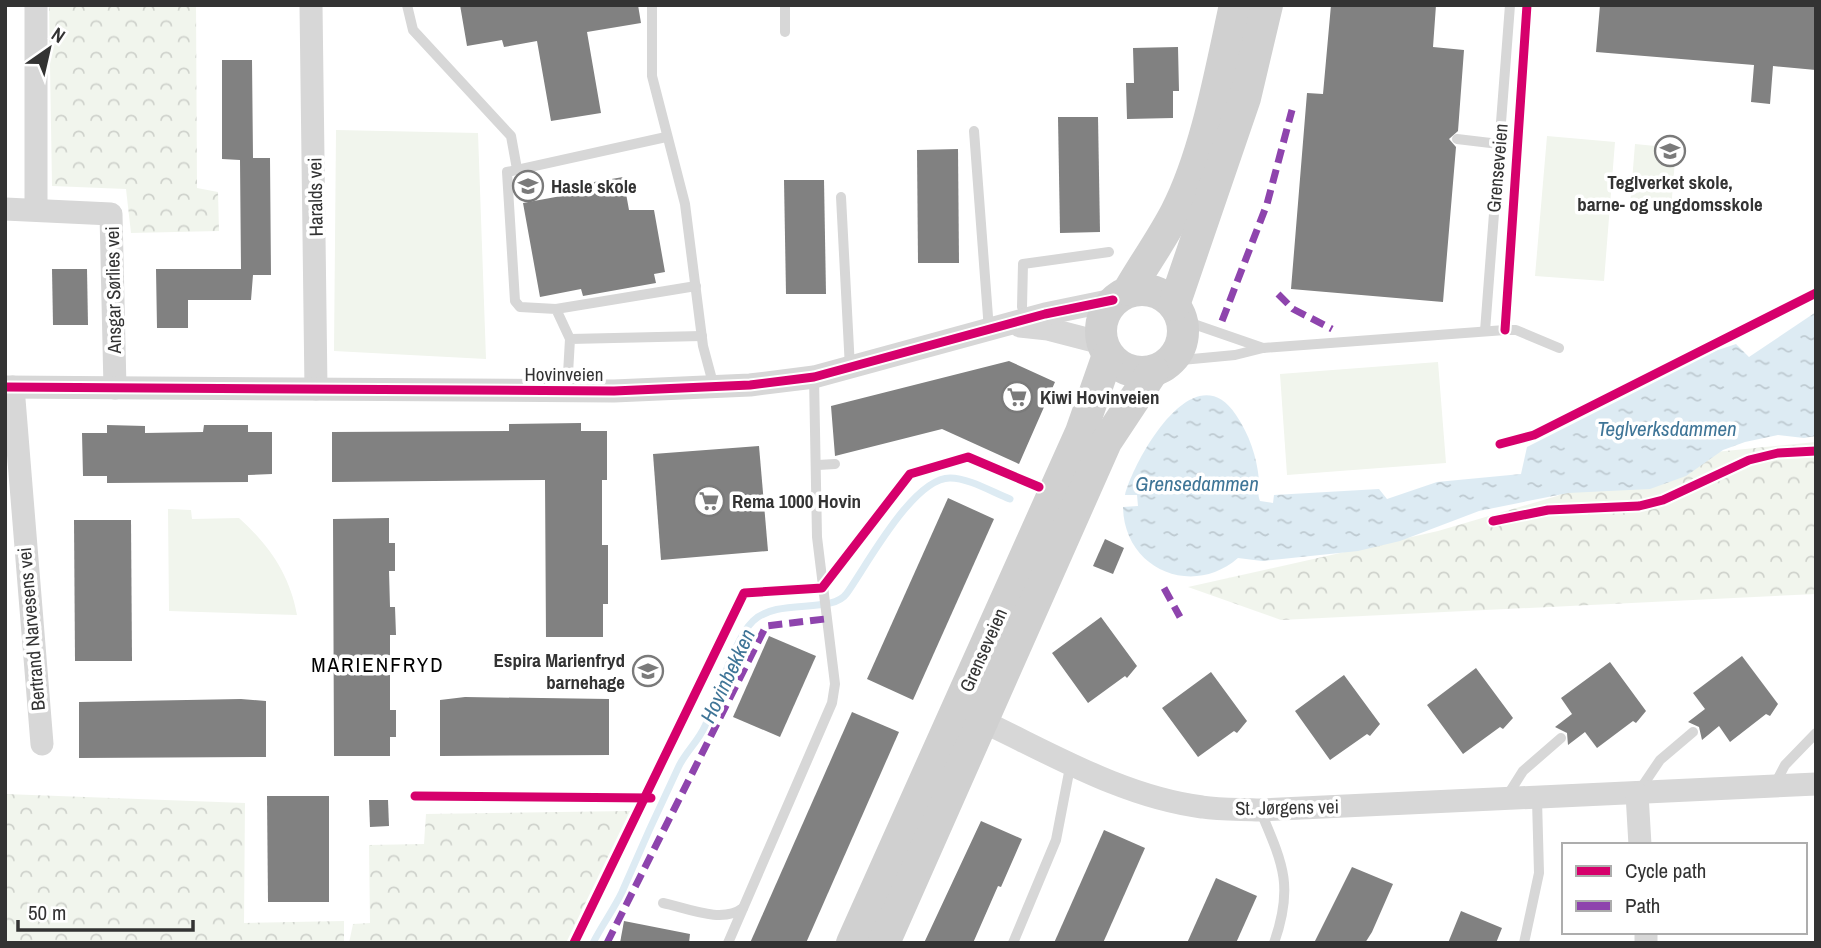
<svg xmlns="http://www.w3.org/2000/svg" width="1821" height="948" font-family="'Archivo Narrow',sans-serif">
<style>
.grass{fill:#f1f5ed}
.park{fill:url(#park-crowns)}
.water{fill:url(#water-ripples)}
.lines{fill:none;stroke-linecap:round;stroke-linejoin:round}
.stream{stroke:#ddebf3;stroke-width:7}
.building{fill:#818181}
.service{stroke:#d7d7d7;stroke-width:10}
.minor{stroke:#d7d7d7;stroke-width:23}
.secondary{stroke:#d0d0d0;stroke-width:32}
.quiet{stroke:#8e44ad;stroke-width:7;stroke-dasharray:14 7;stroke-linecap:butt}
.cycleway-casing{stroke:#fff;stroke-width:13}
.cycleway{stroke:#d6006c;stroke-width:9}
.labels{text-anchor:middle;stroke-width:7;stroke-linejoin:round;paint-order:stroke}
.street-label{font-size:19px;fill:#333;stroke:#fff}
.poi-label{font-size:19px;font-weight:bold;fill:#333;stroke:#fff;text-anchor:start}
.water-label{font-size:21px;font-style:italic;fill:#3f7597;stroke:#fff}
.neighbourhood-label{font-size:21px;letter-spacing:2px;fill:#000;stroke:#fff}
</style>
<defs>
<pattern id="park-crowns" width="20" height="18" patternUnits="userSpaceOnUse" patternTransform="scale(1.75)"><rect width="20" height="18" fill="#f1f5ed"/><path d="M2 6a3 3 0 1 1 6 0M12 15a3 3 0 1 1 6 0" fill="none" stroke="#cfd2cc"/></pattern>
<pattern id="water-ripples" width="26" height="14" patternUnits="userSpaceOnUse" patternTransform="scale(1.75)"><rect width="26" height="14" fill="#ddebf3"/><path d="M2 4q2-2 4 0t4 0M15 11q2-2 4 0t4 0" fill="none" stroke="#becad1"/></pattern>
</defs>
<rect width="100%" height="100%" fill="#fff"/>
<g class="grass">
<path d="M336,130L478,133L486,359L334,351Z"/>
<path d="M1547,136L1615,142L1604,281L1535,276Z"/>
<path d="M1635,144L1676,148L1671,209L1630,206Z"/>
<path d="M1438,362L1446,463L1287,475L1280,374Z"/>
<path d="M168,509L191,510L192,519L239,518C269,545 290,575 297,615L169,611Z"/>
</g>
<g class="park">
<path d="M49,5H196L197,188L218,192L219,231L131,233L126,189L52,186Z"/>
<path d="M1816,442V594L1281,620L1188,587L1438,531L1557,496L1636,460Z"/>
<path d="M5,794L245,803L244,923L344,921V943H5Z"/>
<path d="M630,811L566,943H349L353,924L370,923L369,845L424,844L426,814Z"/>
</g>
<path class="water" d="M1816,312V436L1804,438L1778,435L1745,442L1723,450L1686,476L1650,489L1568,493L1543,498L1479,511L1400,541L1358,551L1262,561L1238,558C1192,598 1124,569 1123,507L1138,506L1137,495H1125C1134,460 1194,351 1236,415C1249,434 1257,457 1259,480C1259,487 1257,494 1260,501L1273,503L1274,495L1379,489L1387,499L1437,482L1521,474L1527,447L1718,350L1736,344L1749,357Z"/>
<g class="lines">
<path class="stream" d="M593,943C602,925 614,909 622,892C640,850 659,808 679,766C686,752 699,740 705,726C717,700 733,640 753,621C778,597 832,615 847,593C867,565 913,478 950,478C969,478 992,492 1010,499"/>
</g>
<g class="building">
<path d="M460,5H638L641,23L587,32L601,113L551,121L537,41L504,47L502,40L467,46Z"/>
<path d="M1331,5H1436L1433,47L1464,50L1458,131L1449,139L1456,147L1443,302L1291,289L1307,93L1323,94Z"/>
<path d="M1600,5H1816V70L1773,66L1770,104L1751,102L1754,65L1596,52Z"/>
<path d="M1178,47L1179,91H1173V118L1127,119L1126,83H1134L1133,48Z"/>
<path d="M222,60H252L253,158H270L271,275H253L251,300H188V328H157L156,269H241L240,160L222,159Z"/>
<path d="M1058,117H1098L1100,232L1060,233Z"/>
<path d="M958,149L959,263H918L917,150Z"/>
<path d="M623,177L629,210H654L665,272L654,274L656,283L583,296L581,289L540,297L523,203L572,194L571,186Z"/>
<path d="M784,180H824L826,294H786Z"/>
<path d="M52,269H87L88,325H53Z"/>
<path d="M1009,361L1055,382L1019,464L942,429L835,456L831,406Z"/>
<path d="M581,423V431H607V480H602V545H608V604H603V637H546L545,480L332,482V432L509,431V424Z"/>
<path d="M107,425L145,426V433L203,432L204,425H248V432H272V474L248,475V482L107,483V476H83L82,433H107Z"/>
<path d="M759,446L768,551L661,560L653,454Z"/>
<path d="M948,498L994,519L913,700L867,679Z"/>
<path d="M389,518V543H395V571H389L390,607H395L396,635H390V710H396V737H390V756H334L333,519Z"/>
<path d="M74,520H131L132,661H75Z"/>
<path d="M1105,539L1124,548L1113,574L1093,566Z"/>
<path d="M1101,617L1137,666L1127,678L1125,676L1088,703L1052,653Z"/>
<path d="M769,636L816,656L780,737L733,717Z"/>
<path d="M1742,656L1778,704L1770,716L1766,714L1730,742L1719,726L1702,740L1699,727L1688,722L1705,709L1693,693Z"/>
<path d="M1610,662L1646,711L1636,723L1633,721L1597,748L1585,732L1568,745L1567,733L1555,727L1572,714L1561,698Z"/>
<path d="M1476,668L1513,718L1503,729L1500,727L1463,754L1427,705Z"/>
<path d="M1211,672L1247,721L1237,733L1234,731L1198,757L1162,708Z"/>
<path d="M1344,675L1380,724L1370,736L1367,734L1330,760L1295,711Z"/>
<path d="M465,697L609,699V755L440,756V700Z"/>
<path d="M241,699L266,701V757L79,758V702Z"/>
<path d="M852,712L899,732L806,943H750Z"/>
<path d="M267,796H329V902H268Z"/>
<path d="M369,800H388L389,826L370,827Z"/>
<path d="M981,821L1022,839L1001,887L998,886L973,943H924Z"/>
<path d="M1104,830L1145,848L1103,943H1054Z"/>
<path d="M1352,867L1393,884L1372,932L1365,943H1314Z"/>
<path d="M1216,878L1257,896L1236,943H1187Z"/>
<path d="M1461,911L1502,928L1496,943H1448Z"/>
<path d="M624,921L690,934L689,943H620Z"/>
</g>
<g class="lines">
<g class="service">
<path d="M407,5L413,30L511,136L517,169"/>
<path d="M652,5V76L685,204L703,346L714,387"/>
<path d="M785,5V32"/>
<path d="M974,131L989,330"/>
<path d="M1457,139L1499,144"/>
<path d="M841,197L850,368"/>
<path d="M1022,307L1023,264L1109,252"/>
<path d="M556,309L696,286"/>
<path d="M1182,320L1263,348"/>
<path d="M1485,331L1510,5"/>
<path d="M570,339L556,309L520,307L515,301L507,172L666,137"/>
<path d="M1171,361L1235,355L1263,348L1505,330H1516L1559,348"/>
<path d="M567,391L570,339L702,336"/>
<path d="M818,465L835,464"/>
<path d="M1774,786L1785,765L1816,733"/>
<path d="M1639,791L1660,760L1693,732"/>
<path d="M1506,798L1523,771L1561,738"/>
<path d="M1260,810C1283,864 1294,886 1274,943"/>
<path d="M663,903C687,908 722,924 743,908"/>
<path d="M728,943L832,703L835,684L817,537L814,377"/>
<path d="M1013,943L1056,840L1071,762"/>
<path d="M1524,943L1539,873L1537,800"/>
</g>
<g class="minor">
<path d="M36,5V209"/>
<path d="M311,5L316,389"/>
<path d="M5,209L111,214L115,388"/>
<path d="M1020,326L1048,329L1102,343"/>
<path d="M5,387L614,391L750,385L814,377L1045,314L1113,300"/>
<path d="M13,387L42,744"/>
<path d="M969,715C1044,749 1118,796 1202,807C1221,810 1241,809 1260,810L1816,784"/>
<path d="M1637,794L1640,845"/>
<path d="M1646,932V943"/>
</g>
<g class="secondary">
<circle cx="1142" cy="331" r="41"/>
<path d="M1129,290C1144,264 1162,239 1176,212C1206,154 1221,69 1235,5"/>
<path d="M1174,305L1245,98L1267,5"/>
<path d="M852,943L1081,432L1108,355"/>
<path d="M884,943L1106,442L1153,371"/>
</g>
<g class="quiet">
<path d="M1278,294L1293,309L1332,329"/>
<path d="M1222,321L1267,204L1292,110"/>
<path d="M1164,588L1180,617"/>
<path d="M607,943L766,626L825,619"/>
</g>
<g class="cycleway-casing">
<g id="cycleway">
<path d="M1505,330L1527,5"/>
<path d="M5,387L614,391L750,385L814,377L1045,314L1113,300"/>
<path d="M1500,444L1534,435L1816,293"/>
<path d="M1493,521L1548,510L1639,506L1663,500L1749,460L1778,453L1816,451"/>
<path d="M415,796L651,798"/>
<path d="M574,943L744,593L822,588L910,474L968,457L1039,487"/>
</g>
</g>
<use href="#cycleway" class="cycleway"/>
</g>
<defs>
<g id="school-ring" transform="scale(1.575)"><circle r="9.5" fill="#fff" stroke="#7a7a7a" stroke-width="1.5"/><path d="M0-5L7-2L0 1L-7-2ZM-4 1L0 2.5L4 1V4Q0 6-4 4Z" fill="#7a7a7a"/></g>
<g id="supermarket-ring" transform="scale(1.575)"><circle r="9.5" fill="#fff" stroke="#7a7a7a" stroke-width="1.5"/><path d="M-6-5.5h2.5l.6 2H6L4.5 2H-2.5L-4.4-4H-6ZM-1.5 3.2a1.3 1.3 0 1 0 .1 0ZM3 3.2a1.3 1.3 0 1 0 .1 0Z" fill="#7a7a7a"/></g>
</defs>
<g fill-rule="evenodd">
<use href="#school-ring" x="1670" y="151"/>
<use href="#school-ring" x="528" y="186"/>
<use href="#supermarket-ring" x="1017" y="397"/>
<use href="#supermarket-ring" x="709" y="501"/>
<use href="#school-ring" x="648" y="671"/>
</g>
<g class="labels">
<g class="street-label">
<text transform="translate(1497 168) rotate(-85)" y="7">Grenseveien</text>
<text transform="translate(315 197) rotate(-91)" y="7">Haralds vei</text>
<text transform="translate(113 290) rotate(-91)" y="7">Ansgar Sørlies vei</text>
<text x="564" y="381">Hovinveien</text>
<text transform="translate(31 629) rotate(-95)" y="7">Bertrand Narvesens vei</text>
<text transform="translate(983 650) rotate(-66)" y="7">Grenseveien</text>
<text transform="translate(1287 807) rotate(-1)" y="7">St. Jørgens vei</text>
</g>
<g class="poi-label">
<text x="1670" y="189" text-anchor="middle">Teglverket skole,<tspan x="1670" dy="22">barne- og ungdomsskole</tspan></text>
<text x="551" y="193">Hasle skole</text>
<text x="1040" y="404">Kiwi Hovinveien</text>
<text x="732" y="508">Rema 1000 Hovin</text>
<text x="625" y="667" text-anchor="end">Espira Marienfryd<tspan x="625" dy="22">barnehage</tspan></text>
</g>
<g class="water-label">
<text x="1667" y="436">Teglverksdammen</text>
<text x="1197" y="491">Grensedammen</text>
<text transform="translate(728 676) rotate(-65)" y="7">Hovinbekken</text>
</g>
<g class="neighbourhood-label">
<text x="378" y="672">MARIENFRYD</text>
</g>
</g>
<rect width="1821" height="948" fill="none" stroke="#333333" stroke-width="14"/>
<rect x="1562" y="843" width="245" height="91" fill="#ffffff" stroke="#adadad" stroke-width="2"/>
<rect x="1576" y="866" width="35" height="10" fill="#d6006c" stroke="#adadad" stroke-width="2"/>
<text x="1625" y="878" font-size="21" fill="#333333">Cycle path</text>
<rect x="1576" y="901" width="35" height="10" fill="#8e44ad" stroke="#adadad" stroke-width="2"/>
<text x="1625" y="913" font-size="21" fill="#333333">Path</text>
<g transform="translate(49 49) rotate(34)" stroke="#ffffff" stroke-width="5" paint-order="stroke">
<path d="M0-5L12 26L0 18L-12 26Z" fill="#333333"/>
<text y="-10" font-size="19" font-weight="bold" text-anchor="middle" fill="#333333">N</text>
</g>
<path d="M18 920v10h175v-10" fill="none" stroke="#333333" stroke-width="3.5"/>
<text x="28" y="920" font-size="21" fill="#333333" stroke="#ffffff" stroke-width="5" paint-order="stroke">50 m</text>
</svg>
